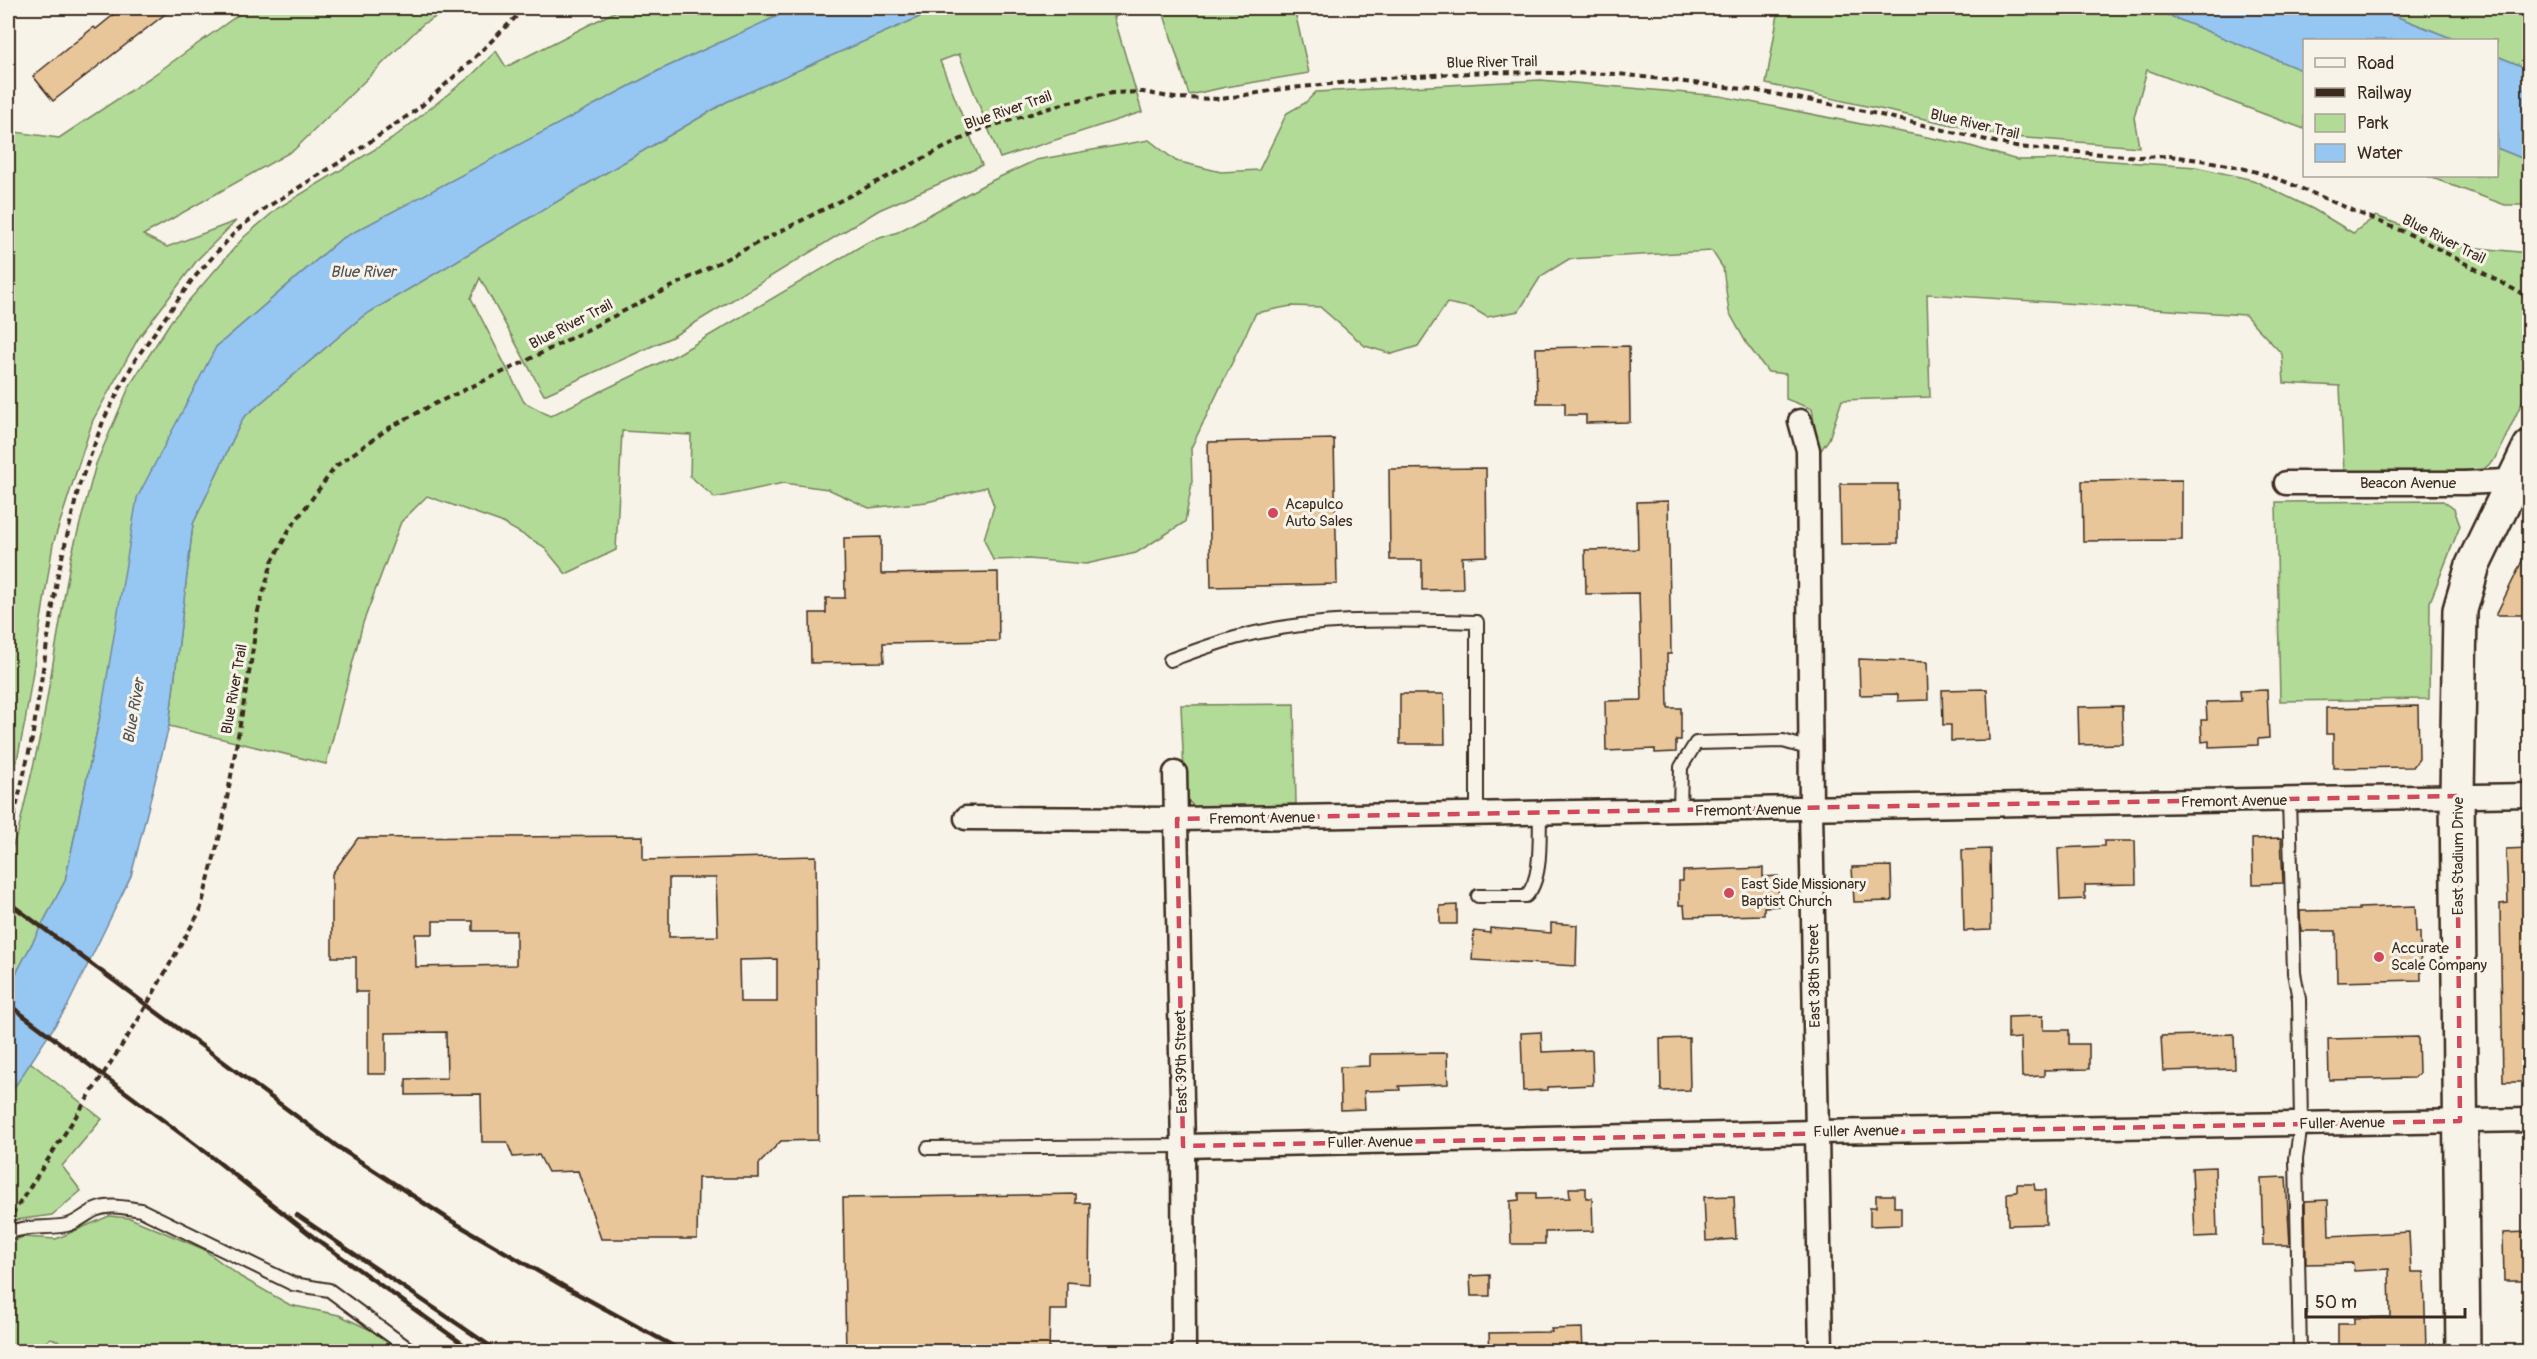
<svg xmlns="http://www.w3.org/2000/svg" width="2537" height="1359" font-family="Pangolin,sans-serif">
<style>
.green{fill:#b2db98;stroke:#76825b;stroke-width:1.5}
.water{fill:#96c7f2;stroke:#72889d;stroke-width:1.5}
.building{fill:#e8c69a;stroke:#3b2a1e;stroke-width:1.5;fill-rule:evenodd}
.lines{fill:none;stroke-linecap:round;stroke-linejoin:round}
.lane-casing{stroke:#3b2a1e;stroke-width:16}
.street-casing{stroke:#3b2a1e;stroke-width:27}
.secondary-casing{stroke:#3b2a1e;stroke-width:38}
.path{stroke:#3b2a1e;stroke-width:4;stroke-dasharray:6 4.5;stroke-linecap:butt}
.lane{stroke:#f7f3e8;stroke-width:12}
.street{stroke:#f7f3e8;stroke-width:22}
.secondary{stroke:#f7f3e8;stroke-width:33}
.rail{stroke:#3b2a1e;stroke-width:4.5}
.marked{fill:none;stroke:#d1495b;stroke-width:4.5;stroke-dasharray:12 8;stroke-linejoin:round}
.poi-dot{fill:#d1495b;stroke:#f7f3e8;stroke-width:2}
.labels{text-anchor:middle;stroke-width:6;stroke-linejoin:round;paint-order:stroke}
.street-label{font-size:15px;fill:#3b2a1e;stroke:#f7f3e8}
.poi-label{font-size:15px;fill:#3b2a1e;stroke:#f7f3e8;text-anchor:start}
.water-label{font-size:16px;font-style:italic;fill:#525153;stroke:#f7f3e8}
</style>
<rect width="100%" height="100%" fill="#f7f3e8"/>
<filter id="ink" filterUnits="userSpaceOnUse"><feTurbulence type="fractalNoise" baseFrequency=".0167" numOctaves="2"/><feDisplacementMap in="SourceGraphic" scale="12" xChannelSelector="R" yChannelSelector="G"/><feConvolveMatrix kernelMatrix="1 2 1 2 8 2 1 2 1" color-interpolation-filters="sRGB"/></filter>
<g filter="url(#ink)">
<g class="green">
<path d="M248,8H452L423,24L294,150L143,235L167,247L236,221L198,259L138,339L93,420L53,544L25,722L8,803V131L59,138L151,77Z"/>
<path d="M622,8H795L660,70L341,239L216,347L102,707L65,881L8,989V857L18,832L42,728L71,557L96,464L130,385L171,321L244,237L278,208L392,139L473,74L496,51L506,67Z"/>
<path d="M940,8H1139L1114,17L1142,112L1000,158L959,54L940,61L982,165L879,210L672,337L544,395L480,278L471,298L524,402L550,416L678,354L868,242L898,232L987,183L1036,160L1149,140L1176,161L1221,172L1259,170L1287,113L1305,103L1316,92L1541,80L1720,96L1967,145L2017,160L2084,159L2196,167L2253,180L2313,209L2353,233L2376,216L2458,246L2529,253V387L2496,458L2483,470L2344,472L2340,386L2284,383L2282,354L2245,315L1927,294L1930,397L1842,400L1829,439L1819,453L1812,409L1786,399V374L1768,372L1747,344L1729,312L1723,268L1712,251L1569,259L1541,276L1519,311L1487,317L1472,308L1447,303L1418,346L1392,354L1365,346L1320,307L1291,306L1256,313L1191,448L1192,483L1185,522L1136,553L1086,564L1028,559L993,560L984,539L994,506L987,487L927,502L869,508L828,489L783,483L715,498L690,476L691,435L622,431L616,550L566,574L543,546L501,522L427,496L401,522L363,623L326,764L169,726L193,524L243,418L363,316L726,102Z"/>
<path d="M1162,8H1294L1309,73L1226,87L1189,95Z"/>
<path d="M1779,8H2151L2304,71V129L2147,70L2134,117L2139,147L2002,136L1766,84Z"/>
<path d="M2375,8H2529V69L2497,56L2496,40H2456Z"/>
<path d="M2497,148L2529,161V205H2505L2427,176H2496Z"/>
<path d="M2443,501L2454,509L2460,526L2430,602L2429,699L2280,701L2276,502Z"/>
<path d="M1294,704L1296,804L1195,808L1185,797L1181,705Z"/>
<path d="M30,1062L102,1119L62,1166L81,1191L52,1215L8,1221V1097Z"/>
<path d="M109,1216L130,1218L203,1249L241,1277L290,1305L339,1315L381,1335L401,1351L83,1352L51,1338L34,1351L8,1352V1243L23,1237L56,1239Z"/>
</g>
<g class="water">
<path d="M795,8H940L726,102L363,316L243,418L193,524L169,726L131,876L67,1007L8,1097V989L65,881L102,707L137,498L216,347L341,239L660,70Z"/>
<path d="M2151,8H2375L2456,40H2304V71Z"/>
<path d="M2497,56L2529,69V161L2497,148Z"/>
</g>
<g class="building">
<path d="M122,8H173L53,101L33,76L94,27L96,29Z"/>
<path d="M1629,346L1630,422L1586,423V415H1565V403H1537L1536,348Z"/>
<path d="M1334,439L1337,584L1211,587L1208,442Z"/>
<path d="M1486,468L1487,556L1462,557L1463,589L1422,590V560H1390L1389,469Z"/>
<path d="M2182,480V540L2083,541L2082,481Z"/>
<path d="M1840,484H1898V543L1841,544Z"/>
<path d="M1668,501L1671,654H1667L1668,708H1681V740H1676V752L1655,753V749L1606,751L1605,701L1642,700L1639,593L1586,594L1585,550L1638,549L1637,502Z"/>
<path d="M881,537V574L998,572L999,641L883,643L884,662L811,663L810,613H826V598H845L844,538Z"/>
<path d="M2529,546V615H2496L2514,578Z"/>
<path d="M1859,659L1927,662L1928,700L1898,701V694L1860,695Z"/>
<path d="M1987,689L1989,740L1951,741V725H1943L1942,690Z"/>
<path d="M2267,690L2269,738L2258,739V745L2209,747V741L2202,742L2201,720H2207L2206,702L2241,701L2240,691Z"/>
<path d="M1400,694H1444L1445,744H1400Z"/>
<path d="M2122,706L2123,744L2079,745L2078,707Z"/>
<path d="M2418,706L2419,759L2413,767L2333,768V734H2326V708Z"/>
<path d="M643,836V860L816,856L818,1140L781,1141L759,1164V1178H698L697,1239H601L578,1171L548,1172L539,1155L513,1157L507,1142H482L481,1094L406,1095V1079L447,1078L446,1032L386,1033V1074H368V992H356V957H332V874L358,838ZM669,878H716L718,936L669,937ZM433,921H473V931H516V965L416,967L415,934H433ZM777,959V1002H740L739,960Z"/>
<path d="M2281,838L2283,883L2253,884L2252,839Z"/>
<path d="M2104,841H2135L2136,884L2085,885V899L2060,900L2058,848L2104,846Z"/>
<path d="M2529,848V1082H2503L2500,904L2508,903L2506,849Z"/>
<path d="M1990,849L1991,930L1964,931L1962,850Z"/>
<path d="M1891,866L1892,901L1854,902L1852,867Z"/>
<path d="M1763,868V877L1778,876L1779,906L1764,907V915L1685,917L1684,905H1679V881H1683V871Z"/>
<path d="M1457,905V924H1440V906Z"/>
<path d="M2415,906L2416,932H2420L2421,980L2337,982L2336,931H2301L2300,911L2359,910V908Z"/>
<path d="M1551,923L1577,925L1576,966L1472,960L1474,931L1490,933V928L1551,933Z"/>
<path d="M2043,1016V1030H2069V1044H2089V1069L2044,1070V1076L2022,1077L2021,1038L2008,1039V1017Z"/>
<path d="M1541,1032L1542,1052L1592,1050L1593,1085L1548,1087V1090L1523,1091L1521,1033Z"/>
<path d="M2234,1034L2235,1069L2163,1071L2161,1036Z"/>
<path d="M2418,1037L2419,1073L2414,1078L2329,1080L2328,1039Z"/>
<path d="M1689,1038L1690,1090L1661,1091L1660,1039Z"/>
<path d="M1447,1053L1448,1084L1399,1086L1400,1090L1364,1091L1365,1109L1341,1110L1340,1067L1370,1066V1054Z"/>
<path d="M2215,1167L2217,1236L2195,1237L2192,1168Z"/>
<path d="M2286,1177L2290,1245H2263L2261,1178Z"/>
<path d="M2017,1184H2034L2035,1190H2045L2046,1224L2008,1225L2007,1193L2017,1192Z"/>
<path d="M1569,1188H1586V1198H1592L1593,1231L1545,1232V1244H1511L1510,1201L1519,1200V1193H1536V1199L1570,1198Z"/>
<path d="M1076,1194V1203H1090L1089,1284L1067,1282V1310H1050L1049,1352H846L843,1198Z"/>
<path d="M1876,1195H1894V1207H1901V1225L1870,1226V1207H1876Z"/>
<path d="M1734,1196L1736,1239L1706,1241L1704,1197Z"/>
<path d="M2328,1200L2329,1236L2409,1232L2411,1272H2424L2426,1352H2361V1345H2338V1324H2354V1318L2390,1317L2389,1269L2354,1271L2353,1263L2306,1264L2305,1201Z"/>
<path d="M2529,1232V1281H2504L2503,1233Z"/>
<path d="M1490,1275V1296H1471L1470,1276Z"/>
<path d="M1582,1328L1583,1352H1490L1489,1333L1552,1332L1551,1329Z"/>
</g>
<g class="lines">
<g class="lane-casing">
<g id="lane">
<path d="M1170,660C1192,652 1213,644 1235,638C1313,616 1397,620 1477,622V814"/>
<path d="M2289,800L2294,973L2299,999L2301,1124L2296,1159L2300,1352"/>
<path d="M1680,811L1681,767L1696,743L1783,741L1811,749"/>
<path d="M1478,896H1526C1543,879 1539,837 1540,813"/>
<path d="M928,1148L1183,1146"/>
<path d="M8,1233C26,1225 47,1229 67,1225C77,1223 86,1214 95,1210C110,1203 126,1208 141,1210L293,1284L329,1290L413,1352"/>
</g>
</g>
<g class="street-casing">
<g id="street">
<path d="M1800,421L1808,450L1811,809L1821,1352"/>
<path d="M2286,483H2465L2525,480"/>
<path d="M1175,773L1183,1146L1184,1352"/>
<path d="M966,818L1177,819L2530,795"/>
<path d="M1183,1146L1817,1132L2530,1120"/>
</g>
</g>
<g class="secondary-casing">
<path id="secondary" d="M2463,1352L2457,796L2460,610L2473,565L2530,447"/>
</g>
<g class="path">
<path d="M8,836L12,825L32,739L58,574L79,486L104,419L135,360L192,280L238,229L264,209L345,159L419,108L465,67L525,8"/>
<path d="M12,1215L137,1022L200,911L222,827L251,662L258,611L272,562L289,530L336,466L389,428L430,406L518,365L979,130L1069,102L1112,93L1143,92L1174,98L1221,99L1282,89L1398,77L1489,72L1619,74L1752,90L1847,107L2016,147L2139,157L2170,156L2208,161L2250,170L2281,180L2416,237L2530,298"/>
</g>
<use href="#lane" class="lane"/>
<use href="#street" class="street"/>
<use href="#secondary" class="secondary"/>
<g class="rail">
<path d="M8,902L338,1147L450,1220L565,1287L684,1352"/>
<path d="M8,1004L208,1154L316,1239L474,1352"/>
<path d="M297,1215L499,1352"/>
</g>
</g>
</g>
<path class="marked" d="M2457,796L2460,1121L1183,1146L1177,819Z"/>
<g class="poi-dot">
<circle cx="1273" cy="513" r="6"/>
<circle cx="1729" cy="893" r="6"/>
<circle cx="2379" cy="957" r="6"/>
</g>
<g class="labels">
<g class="street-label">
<text transform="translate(1492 62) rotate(-1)" y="5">Blue River Trail</text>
<text transform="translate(1008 110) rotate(-19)" y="5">Blue River Trail</text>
<text transform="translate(1975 124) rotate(13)" y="5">Blue River Trail</text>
<text transform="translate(2444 239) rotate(27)" y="5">Blue River Trail</text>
<text transform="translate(571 324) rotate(-27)" y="5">Blue River Trail</text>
<text x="2408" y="488">Beacon Avenue</text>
<text transform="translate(234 689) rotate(-80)" y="5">Blue River Trail</text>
<text transform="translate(2234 801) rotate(-1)" y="5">Fremont Avenue</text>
<text transform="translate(1748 810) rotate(-1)" y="5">Fremont Avenue</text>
<text transform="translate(1262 818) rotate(-1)" y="5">Fremont Avenue</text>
<text transform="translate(2458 856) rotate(-90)" y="5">East Stadium Drive</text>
<text transform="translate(1814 976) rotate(-91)" y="5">East 38th Street</text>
<text transform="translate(1181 1062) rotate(-91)" y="5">East 39th Street</text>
<text transform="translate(2342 1123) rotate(-1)" y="5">Fuller Avenue</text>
<text transform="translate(1856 1131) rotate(-1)" y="5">Fuller Avenue</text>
<text transform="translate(1370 1142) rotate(-1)" y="5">Fuller Avenue</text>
</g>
<g class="poi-label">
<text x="1285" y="509">Acapulco<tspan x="1285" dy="17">Auto Sales</tspan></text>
<text x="1741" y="889">East Side Missionary<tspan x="1741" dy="17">Baptist Church</tspan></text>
<text x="2391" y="953">Accurate<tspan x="2391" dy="17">Scale Company</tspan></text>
</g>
<g class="water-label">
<text x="363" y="277">Blue River</text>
<text transform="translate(133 711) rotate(-80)" y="6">Blue River</text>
</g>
</g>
<rect width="2537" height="1359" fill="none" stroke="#f7f3e8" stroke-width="30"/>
<rect x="15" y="15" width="2507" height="1329" fill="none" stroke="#3b2a1e" stroke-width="2" filter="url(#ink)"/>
<rect x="2303" y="39" width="195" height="138" fill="#f7f3e8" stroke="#aca397" stroke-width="1.5"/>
<rect x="2315" y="58" width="30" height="9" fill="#f7f3e8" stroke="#aca397" stroke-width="1.5"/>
<text x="2357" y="69" font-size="18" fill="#3b2a1e">Road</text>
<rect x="2315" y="88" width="30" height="9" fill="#3b2a1e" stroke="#aca397" stroke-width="1.5"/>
<text x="2357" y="99" font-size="18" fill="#3b2a1e">Railway</text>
<rect x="2315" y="114" width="30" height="18" fill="#b2db98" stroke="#aca397" stroke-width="1.5"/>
<text x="2357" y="129" font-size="18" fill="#3b2a1e">Park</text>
<rect x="2315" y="144" width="30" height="18" fill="#96c7f2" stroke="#aca397" stroke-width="1.5"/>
<text x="2357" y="159" font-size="18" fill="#3b2a1e">Water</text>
<path d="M2306 1308v9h159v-9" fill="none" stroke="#3b2a1e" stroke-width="3"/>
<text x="2315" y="1308" font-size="18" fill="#3b2a1e" stroke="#f7f3e8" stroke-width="4.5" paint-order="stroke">50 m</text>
</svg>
